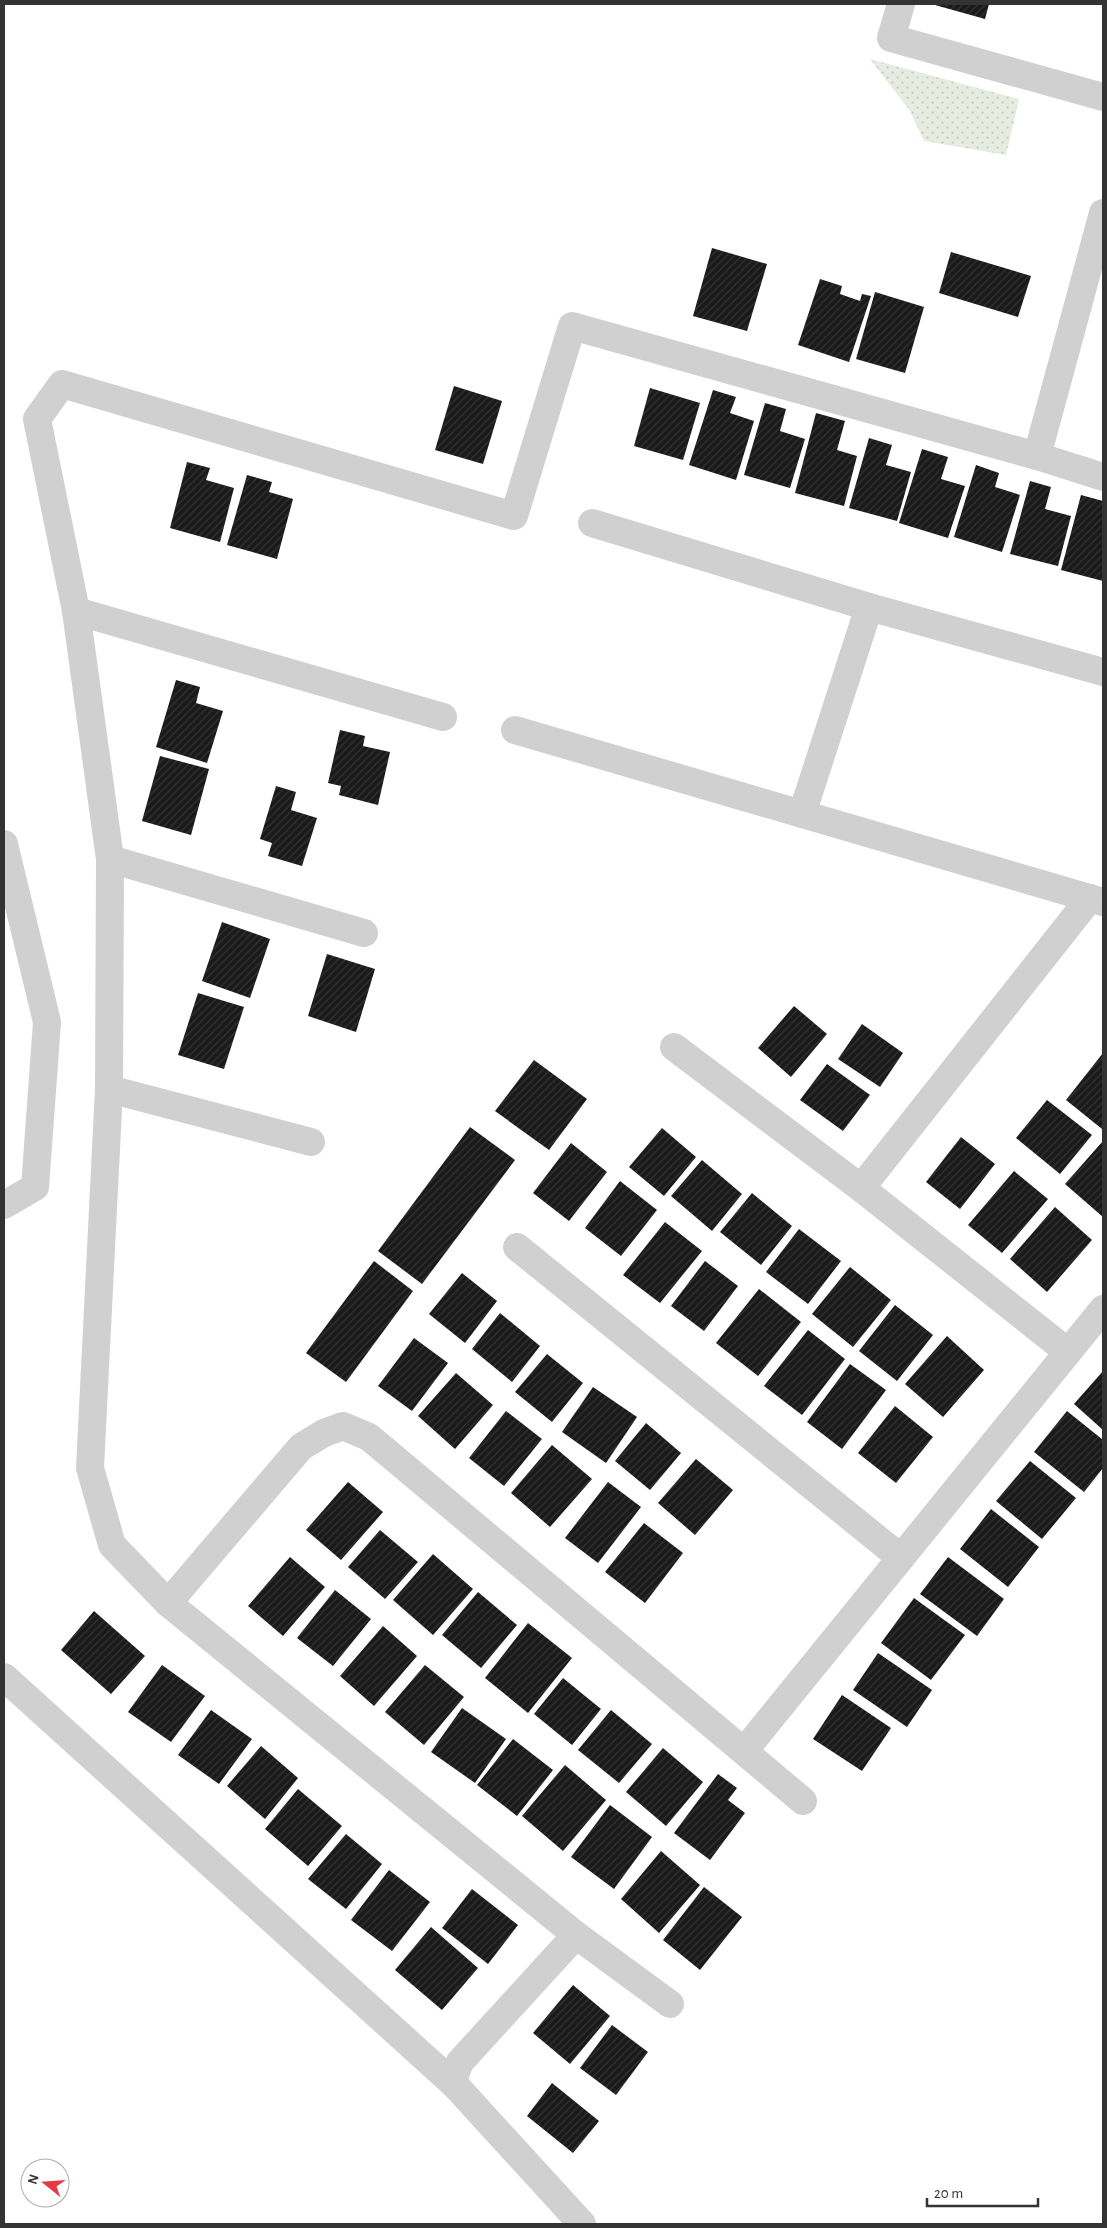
<svg xmlns="http://www.w3.org/2000/svg" width="1107" height="2228" font-family="'Alegreya Sans',sans-serif">
<style>
.grass{fill:url(#grass-dots)}
.building{fill:url(#building-hatch)}
.lines{fill:none;stroke-linecap:round;stroke-linejoin:round}
.minor{stroke:#d0d0d0;stroke-width:28}
</style>
<defs>
<pattern id="grass-dots" width="8" height="8" patternUnits="userSpaceOnUse" patternTransform="scale(1.25)"><rect width="8" height="8" fill="#e6ecdf"/><path d="M2 2h.1M6 6h.1" fill="none" stroke="#c6cbc0" stroke-width="1.8" stroke-linecap="round"/></pattern>
<pattern id="building-hatch" width="6" height="6" patternUnits="userSpaceOnUse" patternTransform="scale(1.25)"><rect width="6" height="6" fill="#1a1a1a"/><path d="M-1 1l2-2M0 6l6-6M5 7l2-2" fill="none" stroke="#333"/></pattern>
</defs>
<rect width="100%" height="100%" fill="#fff"/>
<path class="grass" d="M870,59L1019,99L1006,155L924,141L910,111Z"/>
<g class="building">
<path d="M935,4H989L985,19L935,5Z"/>
<path d="M712,248L767,264L747,331L693,316Z"/>
<path d="M951,252L1031,276L1018,317L939,293Z"/>
<path d="M820,279L842,286L840,294L860,301L862,294L871,296L849,362L798,345Z"/>
<path d="M875,292L924,307L905,373L856,359Z"/>
<path d="M454,386L502,401L483,464L435,450Z"/>
<path d="M650,388L700,403L683,460L634,446Z"/>
<path d="M713,390L736,397L730,413L754,421L736,480L689,465Z"/>
<path d="M765,403L786,409L780,431L805,439L790,488L744,475Z"/>
<path d="M816,413L845,421L837,450L857,456L844,506L795,493Z"/>
<path d="M869,438L892,445L886,465L911,472L897,521L849,508Z"/>
<path d="M922,449L948,457L941,479L965,486L948,538L899,523Z"/>
<path d="M187,462L210,468L206,480L234,488L220,542L170,528Z"/>
<path d="M976,465L999,473L995,487L1020,495L1002,552L954,537Z"/>
<path d="M247,475L272,482L269,492L293,499L277,559L227,545Z"/>
<path d="M1030,481L1051,487L1045,509L1071,516L1058,566L1010,554Z"/>
<path d="M1081,495L1103,501V581L1061,570Z"/>
<path d="M176,680L200,687L196,703L223,711L207,763L156,747Z"/>
<path d="M340,730L365,736L363,746L390,752L378,805L339,795L341,786L328,783Z"/>
<path d="M160,756L209,769L191,835L142,821Z"/>
<path d="M276,786L296,792L291,810L317,818L302,866L268,856L272,843L260,839Z"/>
<path d="M222,922L270,939L250,998L202,981Z"/>
<path d="M327,954L375,969L356,1032L308,1016Z"/>
<path d="M198,993L244,1007L224,1069L178,1055Z"/>
<path d="M794,1006L827,1034L791,1077L758,1048Z"/>
<path d="M862,1024L903,1053L880,1087L838,1059Z"/>
<path d="M1103,1053V1128L1102,1129L1066,1100Z"/>
<path d="M534,1060L587,1099L549,1150L495,1111Z"/>
<path d="M827,1064L870,1095L843,1131L800,1100Z"/>
<path d="M1047,1100L1092,1135L1060,1174L1016,1138Z"/>
<path d="M470,1127L515,1160L422,1284L378,1251Z"/>
<path d="M662,1128L696,1157L664,1196L629,1167Z"/>
<path d="M961,1137L995,1164L960,1209L926,1182Z"/>
<path d="M1103,1141V1217L1065,1184Z"/>
<path d="M571,1143L607,1172L569,1221L533,1193Z"/>
<path d="M702,1160L742,1194L712,1231L671,1196Z"/>
<path d="M1014,1171L1048,1199L1002,1253L968,1225Z"/>
<path d="M620,1181L657,1210L621,1256L585,1228Z"/>
<path d="M752,1193L792,1226L761,1265L720,1232Z"/>
<path d="M1055,1207L1092,1240L1047,1292L1010,1259Z"/>
<path d="M665,1222L702,1251L660,1303L623,1275Z"/>
<path d="M799,1229L841,1261L808,1304L766,1272Z"/>
<path d="M374,1261L413,1291L346,1382L306,1353Z"/>
<path d="M705,1261L738,1286L704,1331L671,1306Z"/>
<path d="M850,1267L891,1300L853,1347L812,1314Z"/>
<path d="M462,1273L497,1301L465,1343L429,1314Z"/>
<path d="M759,1289L801,1322L758,1376L716,1343Z"/>
<path d="M895,1305L933,1335L897,1381L859,1351Z"/>
<path d="M500,1313L540,1346L512,1382L472,1349Z"/>
<path d="M808,1330L845,1359L802,1415L764,1386Z"/>
<path d="M947,1336L984,1370L943,1417L905,1384Z"/>
<path d="M414,1338L448,1363L412,1411L378,1386Z"/>
<path d="M547,1354L583,1383L552,1422L515,1392Z"/>
<path d="M850,1364L886,1390L842,1449L807,1422Z"/>
<path d="M1103,1371V1430L1074,1404Z"/>
<path d="M456,1373L493,1405L455,1449L418,1416Z"/>
<path d="M593,1387L637,1417L606,1463L562,1432Z"/>
<path d="M895,1406L933,1437L896,1483L858,1453Z"/>
<path d="M506,1411L542,1439L504,1486L469,1458Z"/>
<path d="M1067,1411L1103,1440V1468L1084,1492L1034,1452Z"/>
<path d="M646,1423L681,1453L650,1490L615,1461Z"/>
<path d="M552,1445L592,1479L550,1527L511,1493Z"/>
<path d="M696,1459L733,1490L695,1535L658,1503Z"/>
<path d="M1030,1461L1076,1498L1042,1539L996,1501Z"/>
<path d="M348,1482L383,1512L341,1560L306,1530Z"/>
<path d="M608,1482L641,1507L598,1563L565,1538Z"/>
<path d="M991,1509L1039,1547L1008,1587L960,1549Z"/>
<path d="M644,1523L683,1553L645,1603L605,1572Z"/>
<path d="M380,1530L418,1562L385,1599L348,1567Z"/>
<path d="M433,1554L473,1589L433,1635L393,1600Z"/>
<path d="M290,1557L325,1587L283,1636L248,1606Z"/>
<path d="M948,1557L1004,1599L977,1636L920,1594Z"/>
<path d="M335,1590L371,1619L333,1666L297,1638Z"/>
<path d="M478,1592L517,1625L481,1668L442,1635Z"/>
<path d="M914,1598L965,1635L931,1680L881,1643Z"/>
<path d="M94,1611L145,1656L111,1694L61,1650Z"/>
<path d="M528,1623L572,1658L528,1713L485,1678Z"/>
<path d="M383,1626L417,1656L374,1706L340,1676Z"/>
<path d="M878,1653L932,1690L907,1727L853,1690Z"/>
<path d="M162,1665L205,1696L171,1742L128,1712Z"/>
<path d="M425,1665L464,1697L424,1745L385,1712Z"/>
<path d="M563,1678L601,1709L572,1745L534,1714Z"/>
<path d="M842,1695L891,1728L862,1771L813,1739Z"/>
<path d="M462,1708L506,1739L475,1783L431,1752Z"/>
<path d="M211,1710L252,1739L219,1784L178,1755Z"/>
<path d="M611,1710L652,1744L619,1783L578,1750Z"/>
<path d="M513,1739L553,1770L517,1816L477,1785Z"/>
<path d="M261,1746L298,1778L265,1819L227,1786Z"/>
<path d="M663,1748L703,1782L666,1826L626,1792Z"/>
<path d="M565,1765L606,1800L563,1851L522,1816Z"/>
<path d="M718,1774L737,1788L728,1800L745,1813L710,1860L674,1833Z"/>
<path d="M298,1789L342,1826L308,1866L265,1829Z"/>
<path d="M610,1805L652,1837L614,1889L571,1857Z"/>
<path d="M346,1834L382,1864L346,1909L308,1879Z"/>
<path d="M661,1851L700,1885L659,1933L621,1899Z"/>
<path d="M389,1870L430,1902L392,1951L351,1920Z"/>
<path d="M704,1887L742,1917L700,1970L663,1940Z"/>
<path d="M472,1889L518,1925L488,1964L442,1928Z"/>
<path d="M431,1927L478,1968L442,2010L395,1970Z"/>
<path d="M573,1985L610,2016L570,2064L533,2033Z"/>
<path d="M612,2025L648,2052L616,2095L580,2068Z"/>
<path d="M552,2083L599,2121L573,2153L527,2116Z"/>
</g>
<g class="lines">
<g class="minor">
<path d="M901,4L891,38L1103,97"/>
<path d="M1037,456L1103,213"/>
<path d="M592,523L869,607L1103,672"/>
<path d="M76,611L443,717"/>
<path d="M515,730L1103,902"/>
<path d="M802,814L869,607"/>
<path d="M4,844L47,1022L35,1187L4,1205"/>
<path d="M110,859L364,933"/>
<path d="M674,1047L861,1188L1068,1352"/>
<path d="M109,1089L311,1142"/>
<path d="M861,1188L1090,898"/>
<path d="M517,1247L901,1558"/>
<path d="M168,1603L301,1447L324,1433L343,1426L369,1437L803,1801"/>
<path d="M4,1677L455,2085"/>
<path d="M744,1751L1103,1309"/>
<path d="M576,1935L460,2062L455,2075V2085L582,2224"/>
<path d="M670,2004L576,1935L168,1603L112,1545L90,1468L109,1089L110,859L76,611L37,419L62,384L514,516L572,326L1037,456L1103,477"/>
</g>
</g>
<rect width="1107" height="2228" fill="none" stroke="#333333" stroke-width="10"/>
<g transform="translate(45 2183) rotate(287)"><circle r="24" fill="#ffffff" stroke="#adadad"/>
<path d="M0-4L9 19L0 12L-9 19Z" fill="#e63946"/>
<text y="-8" font-size="14" font-weight="bold" text-anchor="middle" fill="#333333">N</text>
</g>
<path d="M927 2198v8h111v-8" fill="none" stroke="#333333" stroke-width="2.5"/>
<text x="934" y="2198" font-size="15" fill="#333333" stroke="#ffffff" stroke-width="4" paint-order="stroke">20 m</text>
</svg>
